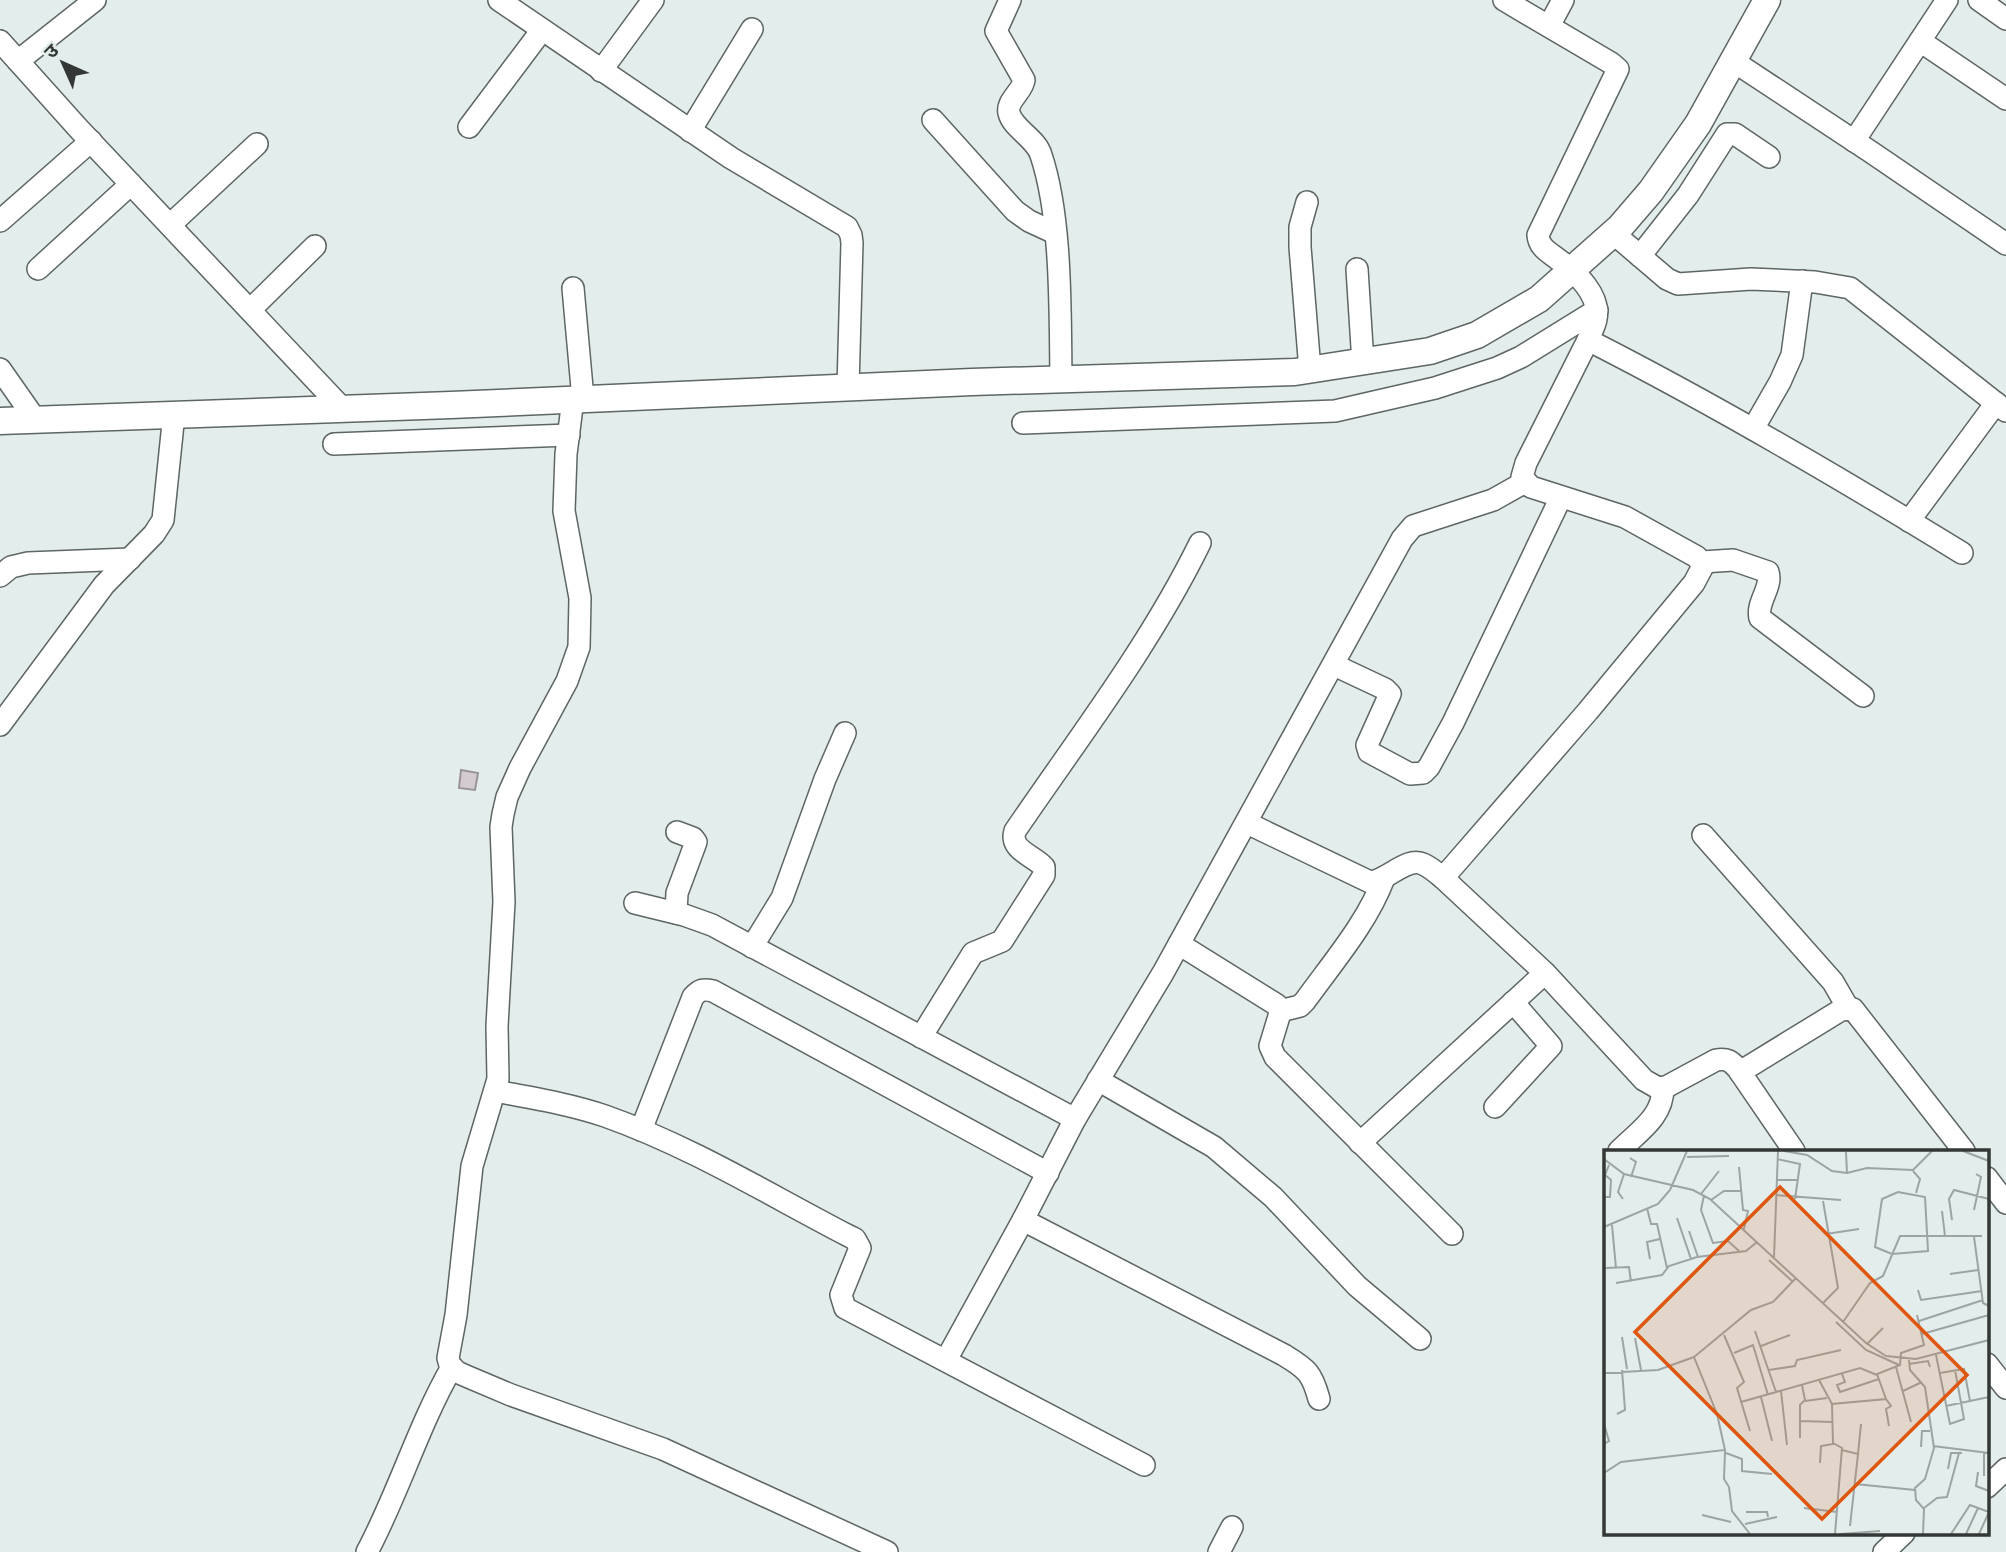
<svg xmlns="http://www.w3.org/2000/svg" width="2006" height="1552" font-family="Commissioner,'Noto Sans Devanagari',sans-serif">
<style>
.building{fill:#d3cbd0;stroke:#9b9398;stroke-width:2}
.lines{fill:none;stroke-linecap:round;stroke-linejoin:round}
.minor-casing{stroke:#5d6664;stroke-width:24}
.tertiary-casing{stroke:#5d6664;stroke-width:29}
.minor{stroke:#fff;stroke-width:21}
.tertiary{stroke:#fff;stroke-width:26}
.inset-road{fill:none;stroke:#9da4a3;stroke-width:2}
.view{fill:#df570e;fill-opacity:0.15;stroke:#df570e;stroke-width:3.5}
.inset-edge{fill:none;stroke:#333736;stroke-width:3.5}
</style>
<rect width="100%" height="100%" fill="#e3edeb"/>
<!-- building -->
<path class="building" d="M461 770 478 773 475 790 459 788Z"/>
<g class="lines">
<defs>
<g id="minor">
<path d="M499 0 731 158 847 227 851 235 852 243 848 387"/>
<path d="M1010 0 996 31 1024 80C1023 91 1006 101 1009 113 1013 129 1036 138 1041 155 1062 218 1060 312 1061 379"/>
<path d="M1504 0 1611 63 1618 69 1538 235C1539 248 1549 252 1559 260 1576 272 1601 296 1596 319 1595 326 1590 334 1588 340L1526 463 1522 477 1531 487 1625 517 1697 557 1703 566 1694 583 1588 711 1443 878 1545 973 1644 1080 1658 1088 1666 1087 1716 1060C1727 1058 1731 1061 1738 1069L1794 1151"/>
<path d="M1979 0 2006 19"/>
<path d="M1549 26 1563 0"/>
<path d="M0 41 78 128 342 408"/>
<path d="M1920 41 2006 99"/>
<path d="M18 61 95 0"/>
<path d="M1733 61 1871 152 2006 244"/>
<path d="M601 71 653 0"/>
<path d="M933 120 1015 211 1029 221 1055 233"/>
<path d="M469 127 542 30"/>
<path d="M690 131 752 29"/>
<path d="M1854 141 1947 0"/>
<path d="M1307 202 1300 227V247L1310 370"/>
<path d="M0 221 91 141"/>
<path d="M170 225 257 144"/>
<path d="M1613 233 1667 279 1678 284 1751 279 1815 282 1850 288 2006 411"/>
<path d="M1640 256 1688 195 1727 134H1735L1769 157"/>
<path d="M38 269 131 184"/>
<path d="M1357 269 1363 363"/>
<path d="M573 288 583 399"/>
<path d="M250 310 315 246"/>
<path d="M1588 340C1716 405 1840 478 1962 553"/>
<path d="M0 369 35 419"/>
<path d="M573 399 566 454 564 511 580 598 579 647 567 681 520 768 507 797 503 814 501 827 504 902 497 1026 498 1079 472 1166 456 1315 448 1358 450 1365 457 1372 466 1376 511 1395 663 1449 887 1552"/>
<path d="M1023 423 1335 411 1435 388 1497 368 1521 357 1597 310"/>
<path d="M1753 429 1780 382 1792 355 1802 281"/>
<path d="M334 444 569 435"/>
<path d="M1909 521 1996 403"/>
<path d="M1702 562 1733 560 1768 572C1773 587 1756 602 1760 618L1863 696"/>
<path d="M0 576 11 567 28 563 130 559"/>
<path d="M1334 665 1385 689 1390 694 1367 745 1369 752 1410 774 1423 773 1429 767 1453 723 1561 497"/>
<path d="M0 725 104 585 154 534 163 520 174 414"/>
<path d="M1247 823 1370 882C1387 881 1407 856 1423 864 1430 867 1437 873 1443 878"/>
<path d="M1703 835 1833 982 1848 1008"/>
<path d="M635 903 684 915 712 925 1075 1119"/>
<path d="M676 913 677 893 696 842 693 838 677 832"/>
<path d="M1179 944 1277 1005 1280 1013 1270 1046 1275 1057 1452 1234"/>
<path d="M752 947 782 898 825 779 845 733"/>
<path d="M1280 1011 1300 1006 1305 1001C1333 962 1367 923 1384 878"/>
<path d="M921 1037 973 953 1002 941 1044 875V867C1033 855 1009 850 1015 831 1079 737 1150 645 1200 543"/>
<path d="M1740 1072 1841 1010 1853 1009 1964 1151"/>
<path d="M1098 1080 1214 1147 1273 1197 1357 1286 1420 1339"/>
<path d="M495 1091C532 1098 570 1104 605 1116 690 1146 768 1194 847 1235L855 1239 860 1248 841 1295 845 1308 1144 1465"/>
<path d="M1495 1107 1551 1046 1513 1002"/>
<path d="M641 1130 693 997C700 989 704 989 713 991L1048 1173"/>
<path d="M1360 1143 1545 973"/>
<path d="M1619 1151C1639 1131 1663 1117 1663 1088"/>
<path d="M1987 1178 2006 1203"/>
<path d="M1023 1220 1284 1355C1307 1369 1312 1373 1319 1399"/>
<path d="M946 1360 1023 1220 1075 1119 1163 973 1402 539 1413 526 1493 500 1525 482"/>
<path d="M1987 1364 2006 1388"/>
<path d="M1987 1487 2006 1469"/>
<path d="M367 1552C399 1492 418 1426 452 1367"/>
<path d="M1219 1552 1232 1527"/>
<path d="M1884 1552 1904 1533"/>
</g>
<path id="tertiary" d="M0 421 451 405 972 382 1295 372 1430 351 1477 335 1539 299 1620 227 1651 191 1698 124 1767 0"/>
</defs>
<!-- minor casing -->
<use href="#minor" class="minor-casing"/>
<!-- tertiary casing -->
<use href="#tertiary" class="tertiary-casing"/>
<!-- minor -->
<use href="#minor" class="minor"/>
<!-- tertiary -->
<use href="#tertiary" class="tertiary"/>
</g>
<!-- overview -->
<g transform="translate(1604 1150)">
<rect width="385" height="385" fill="#e3edeb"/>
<path class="inset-road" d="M180 1 203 5 228 21 243 23 263 18 309 20 328 1M359 1 385 11M242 2 243 23M83 7 125 6M26 8 32 12 27 27M0 9 20 24 89 40 106 49 262 193 282 206 312 209 385 190M173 9 196 14 191 49M135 17 139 60 144 61 140 79M309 21 316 29 312 43M172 30H194M294 42 321 47 324 101 288 104 271 97 278 49ZM97 44 115 21M100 45 97 60 109 93 124 91 135 101M172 45 237 50M0 47H6L7 30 1 25 5 15M19 49 14 42 20 24M107 50 120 41H137M43 58 47 74H53L63 118M370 60 377 27 372 24M338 61 341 86M73 68 87 109M348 70 345 49 350 40 385 49M8 75 12 118M0 77 54 54 66 40 83 1M85 81 94 107M222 84 255 79M370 87 379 153 385 156M170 107 174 1M46 109 43 92 56 89M165 110 188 131M2 118 25 117 27 132M346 124 374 120M12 133 58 125 65 116 93 107 142 101 153 92M314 140 317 150 378 141M219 153 234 138 219 51M315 171 379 150M232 172 262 200 295 215M239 172 266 133 279 126 296 86H378M151 181 172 242M318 184 385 165M120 185 140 232 133 238 146 281M18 187 23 219M31 188 37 220M263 194 279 178M157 196 186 185M130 203 149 195 164 245M332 205 346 274 360 269 351 220M305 210 306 220 321 237 330 298 321 329 311 338 312 350 320 359 319 384M305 214 324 211 326 217M292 217 307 272M165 220 191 216 193 210 237 200M0 223 54 220 90 207M336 223 360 219 366 251M238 224 241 232 233 235 236 242 275 229M215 230 228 254M177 241 183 295M299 241 318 232M157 247 168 291M282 249 287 256 282 259 285 276M201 251 223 248M137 252 256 218 273 225M342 256 385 247M13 264 21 260 18 220M196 271 229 272M0 274 5 291 0 294M196 288V255L201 250 198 235M329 296 385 303M317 297 318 281H326M238 300 254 304 246 376M121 301 120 329 125 337 128 361 146 384M122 303 138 309V321L168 324M254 304 257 274M216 313 217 296 229 294M344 319 347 303H358M374 322 372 336 385 341M0 323 17 312 121 300 113 264 90 207 147 160 169 152 192 128M380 326V303M251 334 311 340M200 358 233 362M320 358 333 348 343 347 355 303M142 362H163L164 367M98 365 127 372M141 374 173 367M231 384 238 298 229 293 228 254 282 249 273 224 296 215 297 203 320 195 313 165M237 384 276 381M347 384 366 355 385 362M362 384 374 358M375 384 385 362"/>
<path class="view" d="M176 37 363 225 218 369 31 182Z"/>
<rect width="385" height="385" class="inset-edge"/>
</g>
<!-- north arrow -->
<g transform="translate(63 63) rotate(315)" stroke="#e3edeb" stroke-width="5" paint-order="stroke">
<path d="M0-5L12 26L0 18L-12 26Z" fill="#333736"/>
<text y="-10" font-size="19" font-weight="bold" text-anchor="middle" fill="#333736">उ</text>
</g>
</svg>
